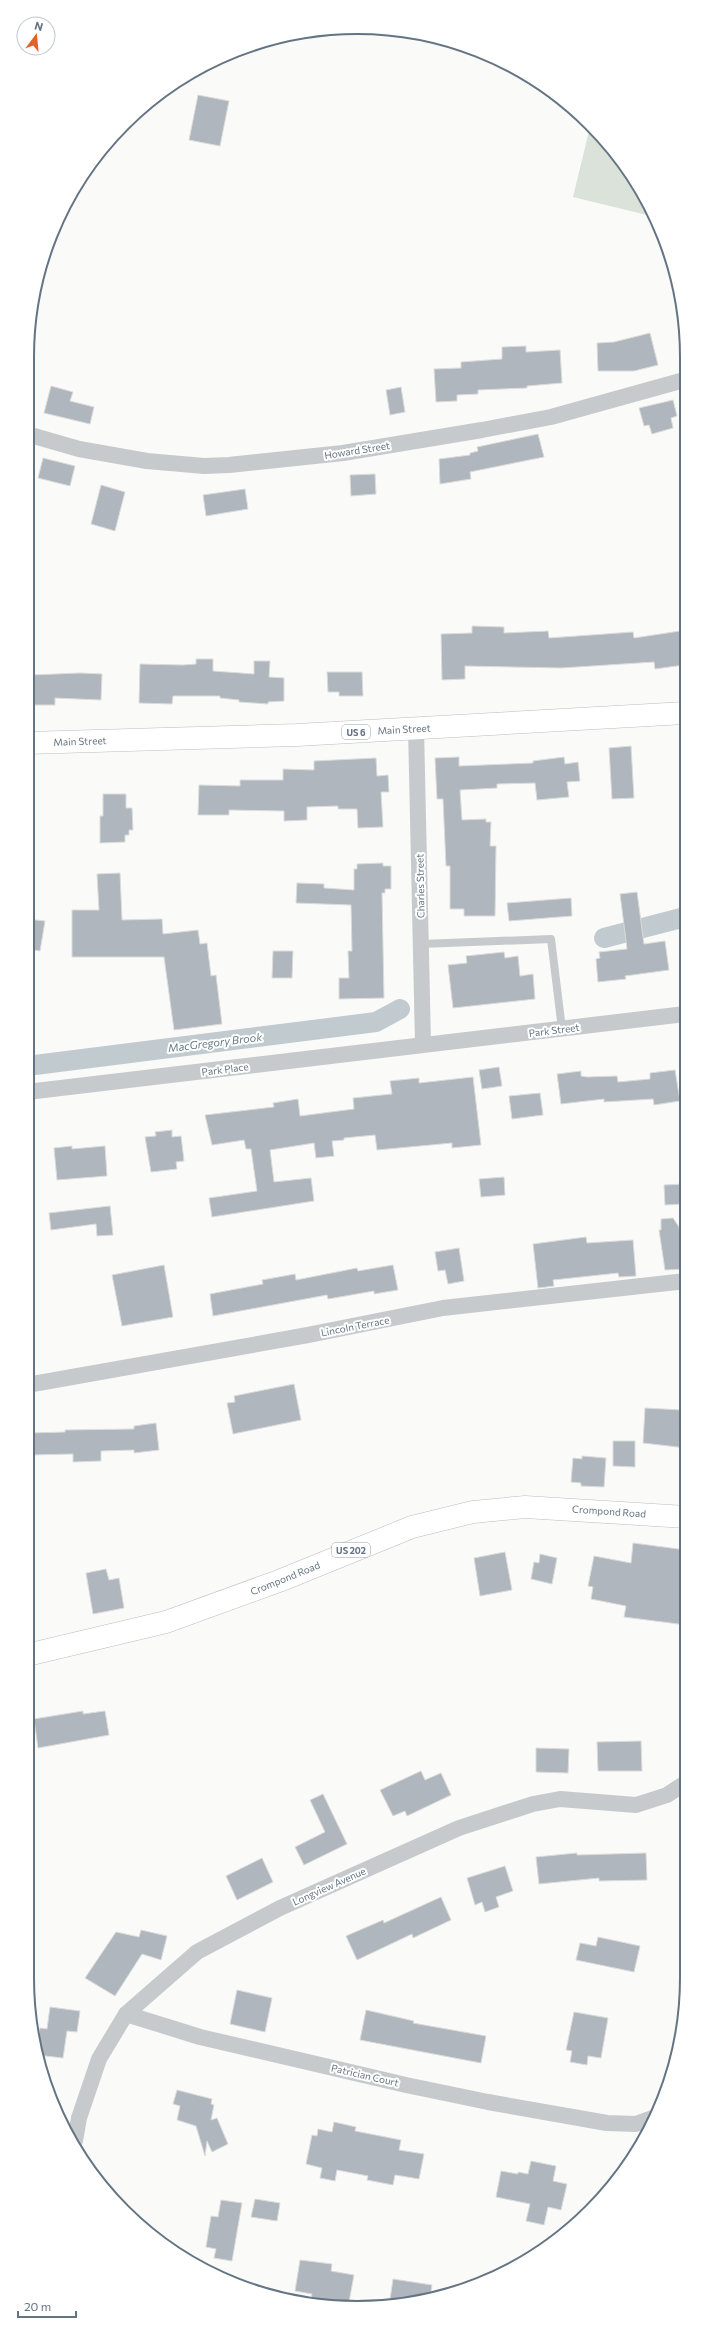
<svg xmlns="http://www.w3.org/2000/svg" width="714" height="2335" font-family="Commissioner,sans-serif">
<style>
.green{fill:#dbe2d9}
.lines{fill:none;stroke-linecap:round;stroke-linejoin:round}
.canal{stroke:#c1cacf;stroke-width:20}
.building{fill:#afb6bd;stroke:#dcdcda}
.primary-casing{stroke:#b9bdc1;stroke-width:23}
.service{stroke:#c6cacd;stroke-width:8}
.minor{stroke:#c6cacd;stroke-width:16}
.primary{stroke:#fff;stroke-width:22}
.labels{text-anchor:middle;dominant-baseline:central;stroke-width:4;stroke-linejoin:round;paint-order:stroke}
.shield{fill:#fff;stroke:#939ea8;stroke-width:1}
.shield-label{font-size:9px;font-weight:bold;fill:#657483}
.street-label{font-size:10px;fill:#657483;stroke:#fff}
.water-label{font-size:11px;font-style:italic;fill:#647a83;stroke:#fff}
.rim{fill:none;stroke:#657483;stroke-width:2}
</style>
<rect width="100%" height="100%" fill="#fafaf8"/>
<!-- green -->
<path class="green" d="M590 127 605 139 653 211 655 217 573 197Z"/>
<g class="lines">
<!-- canal -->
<g class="canal">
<path d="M604 938 685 917"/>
<path d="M27 1066 376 1022 400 1009"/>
</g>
</g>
<!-- building -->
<g class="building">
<path d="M198 95 229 101 220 146 189 140Z"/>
<path d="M650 333 658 365 634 371H598L597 343 614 342Z"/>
<path d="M526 346V352L560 350 562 383 527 386V388L478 390V394L457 395V401L436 402 434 369 461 368V362L502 359V347Z"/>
<path d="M51 386 73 392 70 401 94 407 90 424 44 413Z"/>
<path d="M401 387 405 412 390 415 386 390Z"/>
<path d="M673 400 677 416 671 418 673 428 652 434 649 425 644 426 639 408Z"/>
<path d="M538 434 544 457 470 472 471 479 440 484 439 459 470 455V453L478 451 477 447Z"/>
<path d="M43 458 75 466 70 486 38 478Z"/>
<path d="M375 474 376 494 351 496 350 475Z"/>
<path d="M101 485 125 492 115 531 91 524Z"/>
<path d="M245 489 248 509 206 516 203 495Z"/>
<path d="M472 626 504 627V633L548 631 549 638 633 632 634 638 680 631 684 665 655 669 654 662 561 668 465 666V679L442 680 441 634 472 633Z"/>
<path d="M196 659H213V671L254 674V661H270L269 677 284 678V701L268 702V704L239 702V700L220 698V696H173L172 704 139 703 140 664 183 665 196 664Z"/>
<path d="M327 672H362L363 696H339V692H328Z"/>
<path d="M80 673 102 674 101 700 55 698V705H32L31 675Z"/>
<path d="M631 746 634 798 612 799 609 748Z"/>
<path d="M459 757V766L533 763V761L564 757 565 764 578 762 580 781 567 782 569 797 537 800 535 783 497 784V788L460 790 462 820 486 819V822H491L490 846H496L495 916H464V909H450V866H446L443 799H437L435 758Z"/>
<path d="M376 758 377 776 388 775 389 792H381L383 827 358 828 357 809H338V806L307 807V820L284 821V811L229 810V815H198L199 785 240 786V780H283V769L314 770V761Z"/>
<path d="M103 794H126V808H132L133 830H129V835H125V842L100 843V816H103Z"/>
<path d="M383 863V866H391V889H385V893H382L384 998 339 999V978H349L348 951H352L351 905 296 903 297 883 324 884V888L354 890V869H357V864Z"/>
<path d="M120 873 122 920 162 919 163 934 198 930 200 944 207 943 211 976 216 975 222 1024 174 1030 164 957H72V910H99L97 874Z"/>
<path d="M637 892 644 944 665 941 669 970 625 976 626 979 598 982 596 959 600 958 599 952 627 949 620 894Z"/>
<path d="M571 898 572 916 509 921 507 903Z"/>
<path d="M27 919 45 921 40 951 27 949Z"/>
<path d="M273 951H293L292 978H272Z"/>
<path d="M504 952 505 958 518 956 520 976 533 974 535 999 453 1008 448 965 467 963 466 956Z"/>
<path d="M499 1067 502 1086 482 1089 479 1070Z"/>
<path d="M675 1070 680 1101 654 1105 653 1099 604 1102V1099L561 1104 557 1074 581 1071V1076L587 1077 617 1076 618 1082 650 1079V1073Z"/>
<path d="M473 1077 481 1145 452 1148V1143L377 1150 375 1135 344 1138V1140L332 1141 334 1156 316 1158 314 1143 270 1150 274 1182 311 1178 314 1201 212 1217 209 1198 257 1191 251 1149H246L244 1140 212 1145 205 1115 274 1107 273 1103 298 1099 300 1116 354 1109 353 1098 392 1094 390 1081 419 1078V1083Z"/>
<path d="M540 1093 543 1115 512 1119 509 1096Z"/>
<path d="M172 1130V1137L181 1136 184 1161 176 1162 177 1169 151 1172 145 1137 156 1136 155 1132Z"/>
<path d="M72 1146V1149L105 1146 107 1176 57 1180 54 1148Z"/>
<path d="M504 1177 505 1195 481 1197 479 1179Z"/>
<path d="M684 1184 685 1204 665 1205 664 1185Z"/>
<path d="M110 1206 113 1235 97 1236 96 1224 51 1230 49 1213Z"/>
<path d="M673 1218 679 1227 685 1269 665 1270 659 1230H661V1219Z"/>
<path d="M586 1237 587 1243 633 1240 636 1276 619 1277 618 1273 553 1280 554 1286 538 1288 533 1244Z"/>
<path d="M459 1248 464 1281 448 1284 445 1270 438 1271 435 1252Z"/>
<path d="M164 1265 173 1317 122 1326 112 1275Z"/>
<path d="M393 1265 398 1290 374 1294V1291L328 1299 327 1295 213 1316 210 1294 263 1284 262 1280 295 1274 296 1280 357 1268 358 1271Z"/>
<path d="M294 1384 301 1420 233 1434 227 1403 235 1402 234 1396Z"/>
<path d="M645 1408 682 1410 680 1426H686V1448L643 1443Z"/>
<path d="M156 1423 159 1450 134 1453V1450L101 1451V1461L73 1462V1454L30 1455V1433L65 1432V1430L134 1429V1426Z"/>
<path d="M613 1441H635V1467L613 1466Z"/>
<path d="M582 1456 606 1458 604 1487 581 1486V1483L571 1482 573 1458 582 1459Z"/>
<path d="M633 1543 686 1550V1625L624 1617 626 1606 591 1599 593 1587 588 1586 594 1556 631 1563Z"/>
<path d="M505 1552 512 1590 480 1596 474 1558Z"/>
<path d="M540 1554 557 1558 552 1584 531 1579 534 1562 539 1563Z"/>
<path d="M106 1569 109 1580 119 1578 124 1608 93 1614 86 1573Z"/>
<path d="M83 1711V1714L105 1711 109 1735 38 1748 34 1719Z"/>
<path d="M641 1741 642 1771H598L597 1742Z"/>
<path d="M536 1748 569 1749 568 1773 536 1772Z"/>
<path d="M421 1771 425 1780 441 1773 451 1795 407 1816 405 1811 393 1816 380 1790Z"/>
<path d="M323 1794 347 1844 304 1865 295 1847 325 1832 310 1800Z"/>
<path d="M577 1853V1855L646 1853 647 1880 599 1881V1878L539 1884 536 1857Z"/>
<path d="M262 1858 273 1882 237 1900 226 1876Z"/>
<path d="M505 1866 513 1891 496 1897 499 1907 485 1912 482 1902 475 1905 467 1878Z"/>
<path d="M441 1897 451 1920 413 1938 412 1934 357 1960 346 1936 383 1920 384 1923Z"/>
<path d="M141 1930 167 1936 161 1960 142 1954 115 1996 85 1978 116 1932 139 1937Z"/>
<path d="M598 1937 640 1946 634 1972 576 1960 580 1943 596 1946Z"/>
<path d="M237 1990 272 1998 265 2032 230 2024Z"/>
<path d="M50 2007 80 2011 77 2032 67 2031 63 2058 37 2055 36 2053 40 2028 47 2029Z"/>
<path d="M366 2010 414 2021 413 2023 486 2036 481 2063 360 2040Z"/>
<path d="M574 2012 608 2018 601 2058 588 2056 587 2065 570 2062 572 2051 566 2050Z"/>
<path d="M177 2090 212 2099 211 2104 214 2105 211 2120 217 2118 228 2144 212 2152 207 2141 205 2156 196 2126 177 2120 180 2106 173 2104Z"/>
<path d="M334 2122 356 2127 355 2131 401 2140 399 2150 424 2154 419 2179 395 2175 393 2185 367 2180 368 2176 337 2170 335 2181 320 2178 322 2168 306 2164 312 2135 317 2136 318 2129 332 2132Z"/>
<path d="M531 2161 556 2166 553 2181 567 2184 561 2210 548 2207 544 2225 526 2221 530 2204 496 2197 501 2171 518 2174V2172L528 2174Z"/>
<path d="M255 2199 280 2203 277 2221 251 2217Z"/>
<path d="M221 2200 242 2203 232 2261 214 2258 216 2249 206 2247 211 2216 218 2217Z"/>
<path d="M300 2260 332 2264 331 2271 354 2275 349 2302 311 2298 312 2294 295 2291Z"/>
<path d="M393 2279 432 2285 430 2299 389 2306Z"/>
</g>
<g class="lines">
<defs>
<g id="primary">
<path d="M27 743 297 735 685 713"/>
<path d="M27 1655 166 1622 279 1581 412 1527 473 1512 525 1507 686 1517"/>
</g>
</defs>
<!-- primary casing -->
<use href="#primary" class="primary-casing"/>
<!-- service -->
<path class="service" d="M421 944 551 939 562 1029"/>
<!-- minor -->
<g class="minor">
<path d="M27 434 79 449 147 461 204 466 229 465 343 453 482 430 551 417 684 380"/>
<path d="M416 728 423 1044"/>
<path d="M27 1092 685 1014"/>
<path d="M27 1385 308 1335 443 1308 686 1281"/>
<path d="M126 2014 200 2037 406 2085 488 2102 607 2123 636 2124 655 2117"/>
<path d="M75 2141 79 2118 99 2059 126 2014 197 1952 280 1908 459 1828 533 1804 560 1799 636 1805 667 1795 687 1782"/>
</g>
<!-- primary -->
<use href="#primary" class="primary"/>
</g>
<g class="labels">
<!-- shield labels -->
<g class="shield">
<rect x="342" y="725" width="28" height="14" rx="3"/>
<rect x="332" y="1543" width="38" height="14" rx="3"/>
</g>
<g class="shield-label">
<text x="356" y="732">US 6</text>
<text x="351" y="1550">US 202</text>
</g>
<!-- street labels -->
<g class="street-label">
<text transform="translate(357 450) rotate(-9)">Howard Street</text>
<text transform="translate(404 729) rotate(-3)">Main Street</text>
<text transform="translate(80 741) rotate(-2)">Main Street</text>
<text transform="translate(420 886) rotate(-91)">Charles Street</text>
<text transform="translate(554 1030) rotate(-7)">Park Street</text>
<text transform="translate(225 1069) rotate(-7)">Park Place</text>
<text transform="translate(355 1326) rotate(-11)">Lincoln Terrace</text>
<text transform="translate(609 1511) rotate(4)">Crompond Road</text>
<text transform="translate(285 1578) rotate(-22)">Crompond Road</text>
<text transform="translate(329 1886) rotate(-24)">Longview Avenue</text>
<text transform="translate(365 2075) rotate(13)">Patrician Court</text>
</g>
<!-- water labels -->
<g class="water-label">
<text transform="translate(215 1042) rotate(-7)">MacGregory Brook</text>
</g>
</g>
<!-- crop -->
<path d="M0 0H714V2335H0ZM357 34H357A323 323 0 0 1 680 357V1978A323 323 0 0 1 357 2301H357A323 323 0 0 1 34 1978V357A323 323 0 0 1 357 34Z" fill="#fff" fill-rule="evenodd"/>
<path class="rim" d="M357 34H357A323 323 0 0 1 680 357V1978A323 323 0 0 1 357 2301H357A323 323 0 0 1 34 1978V357A323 323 0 0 1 357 34Z"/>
<!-- north arrow -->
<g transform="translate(36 36) rotate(16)"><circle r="19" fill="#ffffff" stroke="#c1c7cd"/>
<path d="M0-3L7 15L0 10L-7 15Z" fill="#e5602d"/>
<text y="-6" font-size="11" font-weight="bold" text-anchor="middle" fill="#657483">N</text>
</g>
<!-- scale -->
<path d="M18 2311v6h58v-6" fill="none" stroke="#657483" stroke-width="2"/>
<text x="24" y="2311" font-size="12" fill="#657483" stroke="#ffffff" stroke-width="3" paint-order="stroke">20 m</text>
</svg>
